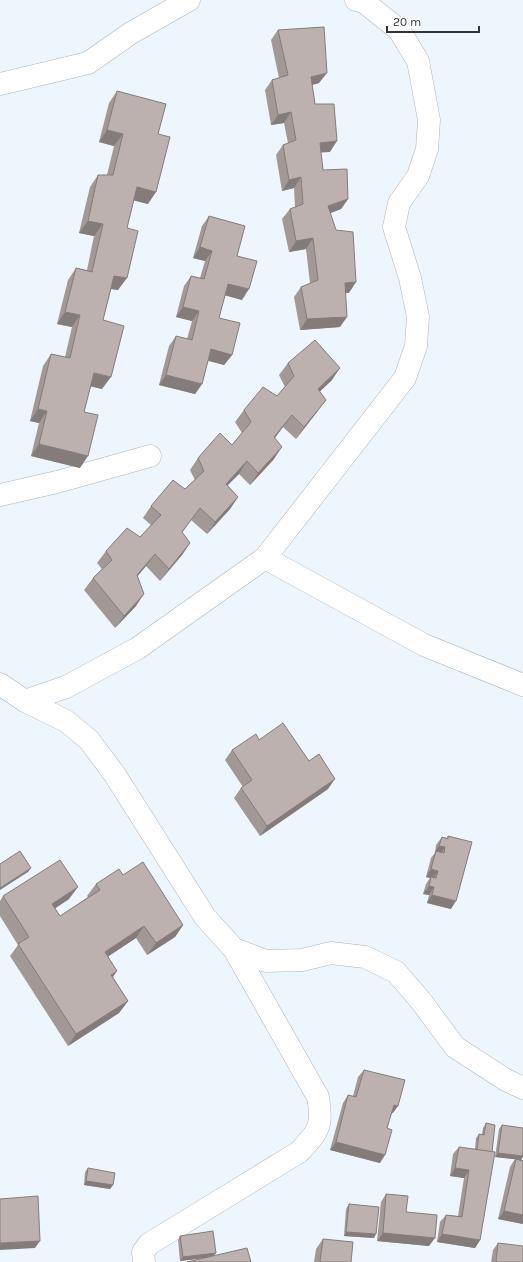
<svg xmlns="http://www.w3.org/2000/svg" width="523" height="1262" font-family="Karla,sans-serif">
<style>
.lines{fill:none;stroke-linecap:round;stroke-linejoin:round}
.minor-casing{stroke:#adb5bc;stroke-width:23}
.minor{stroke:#fff;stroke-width:22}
.wall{fill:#a29896}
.shaded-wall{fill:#847c7a}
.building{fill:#bcb1af;stroke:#847c7a}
</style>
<rect width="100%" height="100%" fill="#edf5fd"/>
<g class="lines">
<defs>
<g id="minor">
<path d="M0 84 88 63 131 33 189 0"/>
<path d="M0 495 57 482 150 456"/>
<path d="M265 558 424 645 523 685"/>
<path d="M0 684 25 701 66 721 89 740 115 775 205 917 234 949 266 961 302 960 331 953 365 957 396 972 421 1001 455 1047 506 1080 523 1088"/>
<path d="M25 701 66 687 138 648 265 558 405 378 416 346 418 317 410 278 394 227 399 203 418 176 427 149 429 120 418 61 399 30 364 2 356 0"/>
<path d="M144 1262 143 1252 149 1244 299 1152C319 1131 323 1126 318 1097L234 949"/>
</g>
</defs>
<!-- minor casing -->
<use href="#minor" class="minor-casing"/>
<!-- minor -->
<use href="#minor" class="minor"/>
</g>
<!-- wall -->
<g class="wall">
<path d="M278 30 319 83 312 85 315 104 330 152H321L323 170 348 199 341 209 330 213 349 293H345L340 327 300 330 294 297 301 287 310 283 306 249 289 252 282 219 290 209 295 207 294 188 282 191 276 155 283 145 288 143 284 123 271 125 265 90 272 80 279 78 271 40Z"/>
<path d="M117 91 158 134 148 204 133 200 127 228 118 290 111 289 103 320 102 389 90 386 84 412 80 468 31 456 39 423 30 421 43 366 51 354 65 357 72 327 57 324 68 280 76 268 87 270 94 236 79 233 90 187 98 175H107L114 146 99 142 109 103Z"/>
<path d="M209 216 237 256 242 300 225 295 219 318 232 355 224 365 208 361 202 384 195 394 159 385 169 346 176 336 187 339 192 321 176 317 184 286 191 276 200 278 205 261 193 258 202 226Z"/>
<path d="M288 363 332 380 320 391 317 412 296 439 283 427 275 438 274 459 250 485 239 474 227 485 238 497 230 509 207 534 191 520 182 533 190 543 182 555 160 581 146 566 137 577 136 606 115 628 84 590 93 578 102 569 97 563 106 551 140 537 151 525 143 518 151 506 185 489 195 480 190 470 198 458 232 445 242 433 235 422 244 410 277 396 285 387 279 375Z"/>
<path d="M259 740 309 761 328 789 260 836 234 798 241 788 243 787 225 760 232 750Z"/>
<path d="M448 836 451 909 427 903 429 895 423 894 426 884 430 878 426 877 431 858 435 853 436 845 442 837 447 838Z"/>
<path d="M123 875 183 925 175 937 147 955 136 938 108 956 113 977 128 1001 119 1013 68 1046 10 956 18 945 0 916V901L3 896 69 899 55 908 60 916 88 897 87 896 96 884Z"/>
<path d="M364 1070 393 1113H391L387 1128 380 1163 330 1150 343 1103 348 1095 353 1096 358 1077Z"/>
<path d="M486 1123 480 1240 475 1248 437 1242 440 1222 446 1215 458 1216 464 1178 450 1176 453 1154 459 1147 475 1149 476 1138 479 1134H482L483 1128Z"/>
<path d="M502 1125 521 1160 523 1161V1224L498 1219 510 1167 515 1159 495 1157 499 1129Z"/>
<path d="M88 1168 113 1185 110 1189 84 1185 85 1172Z"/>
<path d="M386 1194 406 1212 429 1246 377 1241 381 1202Z"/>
<path d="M349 1204 374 1238 344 1236 346 1209Z"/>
<path d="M180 1236 214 1256 204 1258 180 1261 178 1240Z"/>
<path d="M323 1239 351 1262H314L316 1249Z"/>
<path d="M498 1243 523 1262H491L493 1250Z"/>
</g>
<!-- shaded-wall -->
<g class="shaded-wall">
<path d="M327 73 319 83 304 87 311 77Z"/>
<path d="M291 112 284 123 271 125 278 115Z"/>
<path d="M107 130 123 134 114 146 99 142Z"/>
<path d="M337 141 330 152 313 153 320 143Z"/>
<path d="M301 177 294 188 282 191 289 180Z"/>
<path d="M137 187 156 192 148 204 128 199Z"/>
<path d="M348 199 341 209 321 217 328 206Z"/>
<path d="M88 221 103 224 94 236 79 233Z"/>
<path d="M313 238 306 249 289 252 296 241Z"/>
<path d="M200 247 212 251 205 261 193 258Z"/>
<path d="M114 276 127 278 118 290 106 288Z"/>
<path d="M356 282 349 293H338L345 283Z"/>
<path d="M228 284 249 289 242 300 220 294Z"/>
<path d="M183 307 199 311 192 321 176 317Z"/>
<path d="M65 312 80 315 72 327 57 324Z"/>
<path d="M347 317 340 327 300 330 307 319Z"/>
<path d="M211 349 232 355 224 365 204 359Z"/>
<path d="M340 368 332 380 310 401 318 389Z"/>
<path d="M94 373 111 377 102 389 85 385Z"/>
<path d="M166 375 202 384 195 394 159 385Z"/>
<path d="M326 400 317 412 296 439 304 427Z"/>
<path d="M38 409 47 411 39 423 30 421Z"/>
<path d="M292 415 283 427 266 449 274 437Z"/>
<path d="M39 444 88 456 80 468 31 456Z"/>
<path d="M282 447 274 459 250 485 258 473Z"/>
<path d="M247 461 239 474 217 496 226 484Z"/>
<path d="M238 497 230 509 207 534 215 522Z"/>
<path d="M190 543 182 555 160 581 169 569Z"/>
<path d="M155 554 146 566 128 587 137 575Z"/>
<path d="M144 594 136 606 115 628 124 616Z"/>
<path d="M335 779 328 789 260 836 267 826Z"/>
<path d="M439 846 445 847 440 855 436 851 434 853Z"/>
<path d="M31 868 28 872 0 890V888Z"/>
<path d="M431 869 438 871 433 879 431 877 430 878 426 877Z"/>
<path d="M429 886 434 887 429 895 423 894Z"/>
<path d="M78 887 69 899 44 916 52 904Z"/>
<path d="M432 895 456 901 451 909 427 903Z"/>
<path d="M183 925 175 937 147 955 156 943Z"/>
<path d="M144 926 136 938 97 964 105 952Z"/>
<path d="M117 971 109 983 111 975Z"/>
<path d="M128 1001 119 1013 68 1046 76 1034Z"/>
<path d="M394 1105 398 1106 393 1113 388 1112Z"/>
<path d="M336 1142 385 1155 380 1163 330 1150Z"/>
<path d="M498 1153 523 1156V1157L521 1160 495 1157Z"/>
<path d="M455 1168 469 1170 464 1178 450 1176Z"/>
<path d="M86 1181 113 1185 110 1189 84 1185Z"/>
<path d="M504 1211 523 1215V1224L498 1219Z"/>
<path d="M346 1232 376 1234 374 1238 344 1236Z"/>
<path d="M383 1233 435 1238 429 1246 377 1241Z"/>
<path d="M442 1234 480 1240 475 1248 437 1242Z"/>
<path d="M40 1241 35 1248 0 1250V1243Z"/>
<path d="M216 1253 213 1257 180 1261 183 1257Z"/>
</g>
<!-- building -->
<g class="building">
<path d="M324 27 327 73 311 77 315 104H334L337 141 320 143 323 170 347 169 348 199 328 206 336 230 353 232 356 282 345 283 347 317 307 319 301 287 318 280 313 238 296 241 290 209 303 204 301 177 289 180 283 145 296 140 291 112 278 115 272 80 288 75 278 30Z"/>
<path d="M117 91 166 104 158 134 170 137 156 192 137 187 127 228 138 231 127 278 114 276 103 320 124 326 111 377 94 373 84 412 98 415 88 456 39 444 47 411 38 409 51 354 70 358 80 315 65 312 76 268 92 272 103 224 88 221 98 175H113L123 134 107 130Z"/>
<path d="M209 216 245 226 237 256 257 261 249 289 228 284 219 318 240 323 232 355 211 349 202 384 166 375 176 336 192 340 199 311 183 307 191 276 204 279 212 251 200 247Z"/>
<path d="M315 340 340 368 318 389 326 400 304 427 292 415 274 437 282 447 258 473 247 461 226 484 238 497 215 522 200 508 182 532 190 543 169 569 155 554 137 575 144 594 124 616 93 578 112 560 106 551 127 528 140 537 161 515 151 506 173 480 185 489 204 471 198 458 220 433 232 445 251 422 244 410 263 387 277 396 294 376 288 363Z"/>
<path d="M283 723 309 761 319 754 335 779 267 826 241 788 252 780 232 750 256 734 259 740Z"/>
<path d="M448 836 472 842 456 901 432 895 434 887 429 886 431 877 436 878 438 871 431 869 436 851 444 853 445 847 439 846 442 837 448 839Z"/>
<path d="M20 851 31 868 0 888V864Z"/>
<path d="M60 860 78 887 52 904 60 916 100 890 96 884 119 869 123 875 143 862 183 925 156 943 144 926 105 952 117 971 111 975 128 1001 76 1034 18 944 29 937 3 896Z"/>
<path d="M364 1070 405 1080 398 1106 394 1105 387 1128 392 1130 385 1155 336 1142 348 1095 356 1097Z"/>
<path d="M486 1123 495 1125 492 1152 477 1150 479 1134 484 1135Z"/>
<path d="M502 1125 523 1128V1156L498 1153Z"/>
<path d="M459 1147 495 1152 480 1240 442 1234 446 1215 462 1217 469 1170 455 1168Z"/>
<path d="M516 1159 523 1161V1215L504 1211Z"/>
<path d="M88 1168 115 1173 113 1185 86 1181Z"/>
<path d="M386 1194 408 1196 406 1212 437 1215 435 1238 383 1233Z"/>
<path d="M38 1196 40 1241 0 1243V1199Z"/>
<path d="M349 1204 379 1207 376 1234 346 1232Z"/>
<path d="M213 1231 216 1253 183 1257 180 1236Z"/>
<path d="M323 1239 353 1242 351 1262H320Z"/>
<path d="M498 1243 523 1246V1262H496Z"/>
<path d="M247 1248 251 1262H187Z"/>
</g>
<!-- scale -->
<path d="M387 26v6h92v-6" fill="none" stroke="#323538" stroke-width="2"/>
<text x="393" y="26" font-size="12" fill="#323538" stroke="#ffffff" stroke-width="3" paint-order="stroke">20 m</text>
</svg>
